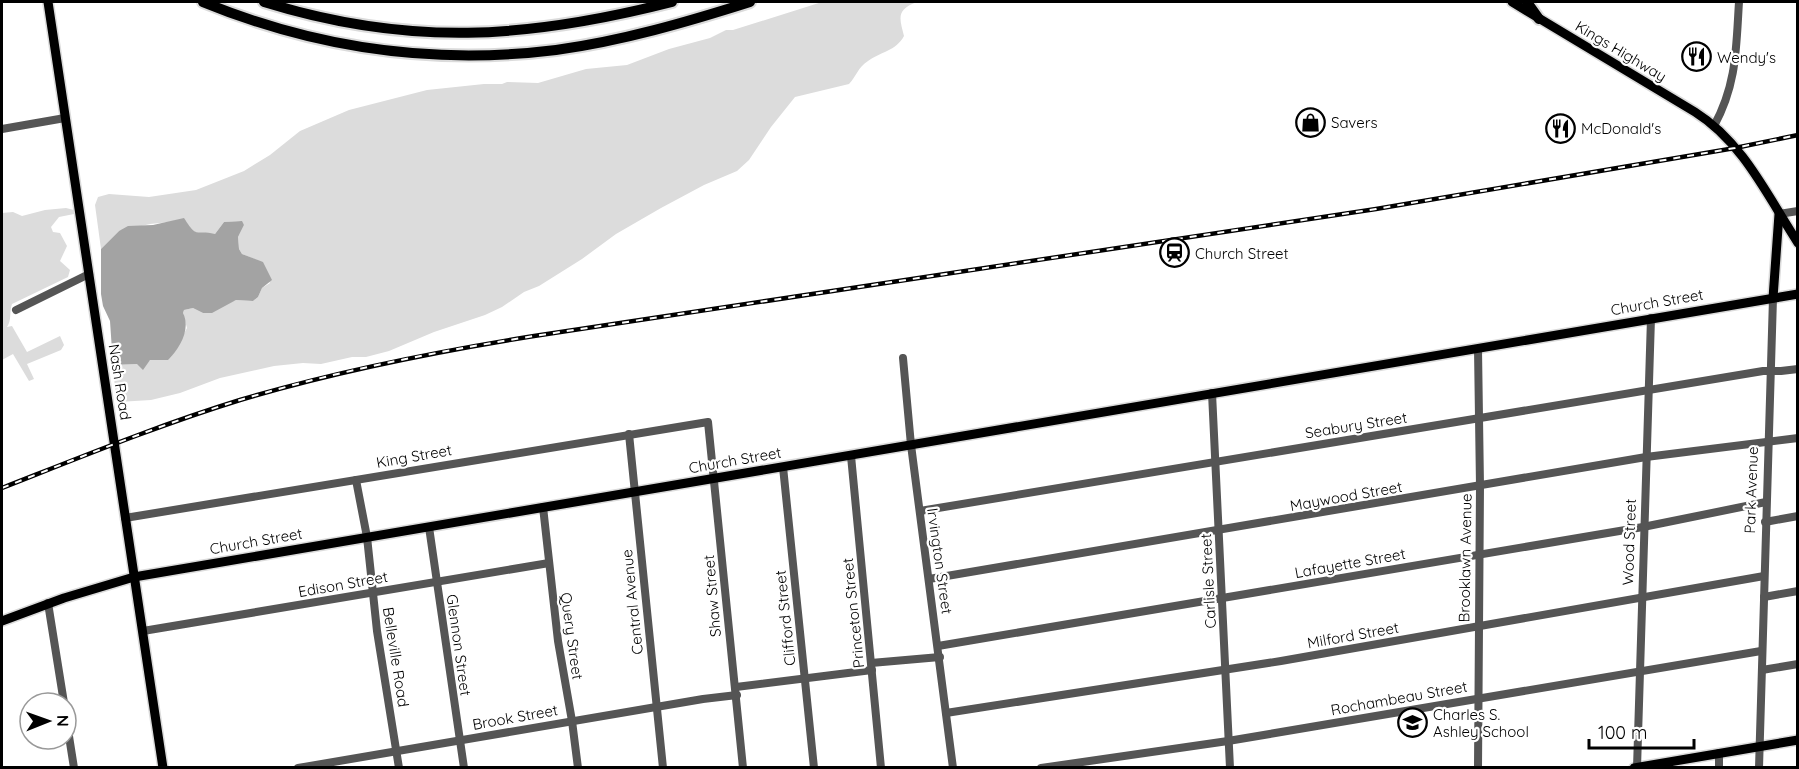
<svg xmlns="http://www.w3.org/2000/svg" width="1799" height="769" font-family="Quicksand,sans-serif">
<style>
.green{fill:#dcdcdc}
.water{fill:#a3a3a3}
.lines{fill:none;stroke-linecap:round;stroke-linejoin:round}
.major-casing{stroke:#dbdbdb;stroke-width:12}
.highway-casing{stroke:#dbdbdb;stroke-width:14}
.minor{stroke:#555;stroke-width:8}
.major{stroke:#000;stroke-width:9}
.highway{stroke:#000;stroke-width:10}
.rail-casing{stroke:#000;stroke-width:4.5}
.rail{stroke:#fff;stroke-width:2;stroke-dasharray:7;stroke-linecap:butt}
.labels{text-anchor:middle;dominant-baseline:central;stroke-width:4.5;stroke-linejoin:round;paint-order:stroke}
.street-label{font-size:15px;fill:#000;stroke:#fff}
.poi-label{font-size:15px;fill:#000;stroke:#fff;text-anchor:start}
</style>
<rect width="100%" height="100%" fill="#fff"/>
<!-- green -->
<g class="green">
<path d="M822 2H917C895 10 900 19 904 36 896 51 880 52 868 61 858 67 856 77 849 84L795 97 771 127 749 160 737 171 704 185 661 208 616 234 582 259 539 286 524 292 502 307 485 315 434 332 389 351 366 357H352L321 364 303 363 274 366 220 378 180 393 151 400 118 402 115 388 113 365 137 364 154 359 164 360 171 357 187 328 183 313 184 310 193 308 203 313 236 300 253 301 258 297 262 288 270 283 257 260 242 254 239 249 238 237 244 225 240 221 224 222 215 234 194 233 170 222 150 224 119 231 101 249 95 205 98 197 109 194 149 197 196 190 244 171 270 155 300 131 349 110 427 90 484 84H502L507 82 538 83 586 69 627 65 669 49 710 38 726 30H733Z"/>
<path d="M66 208 74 210V214L59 217 51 227 53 232 60 233 67 246 60 261 70 270 68 277 12 304C9 312 12 320 7 327L12 326 27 352 60 336 64 345 61 350 27 364 34 379 29 381 13 354 2 360V213L13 212 22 216 45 210Z"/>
</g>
<!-- water -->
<path class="water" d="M184 218C198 240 195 229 215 234L224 222 242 221 244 225 238 237 239 249 242 254 263 262 272 280 262 288 258 297 253 301 236 300 212 313H203L193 308 184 310 183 313C191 329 180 348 168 360H150L143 370 137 364 113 365 110 321 103 306 101 294V249L119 231 128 226 153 225Z"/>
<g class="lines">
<defs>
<g id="major">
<path d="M48 2 163 768"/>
<path d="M1512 2 1695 112C1743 142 1768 197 1798 243"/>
<path d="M1773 298 1779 214"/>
<path d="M2 621 64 598 134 577 1798 294"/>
<path d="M1634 768 1798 740"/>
</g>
<g id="highway">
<path d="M203 2C315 48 435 65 556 50 622 41 687 22 750 2"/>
<path d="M264 2C409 47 527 39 672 2"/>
<path d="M1527 2 1539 19"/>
</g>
</defs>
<!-- major casing -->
<use href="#major" class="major-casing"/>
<!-- highway casing -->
<use href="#highway" class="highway-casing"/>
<!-- minor -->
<g class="minor">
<path d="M1714 126C1737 84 1736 48 1739 2"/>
<path d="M2 129 65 118"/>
<path d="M1779 214 1798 211"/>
<path d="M16 310 89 274"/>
<path d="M1478 349 1480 486 1478 768"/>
<path d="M903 358 911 445 953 768"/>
<path d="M1212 393 1230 768"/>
<path d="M629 434 663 768"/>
<path d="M851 456 881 768"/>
<path d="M783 467 814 768"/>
<path d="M356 480 367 537 377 631 399 768"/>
<path d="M543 507 558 641 572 721 578 768"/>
<path d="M920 511 1763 371H1781L1798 369"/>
<path d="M125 518 708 422 743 768"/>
<path d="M1765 522 1798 516"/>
<path d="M429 527 464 768"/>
<path d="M929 579 1646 457 1798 438"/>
<path d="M1764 597 1798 591"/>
<path d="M48 603 64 703"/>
<path d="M143 631 549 563"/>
<path d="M938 646 1643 527 1766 502"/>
<path d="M871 663 940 657"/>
<path d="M1762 670 1798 664"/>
<path d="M736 687 872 670"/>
<path d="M946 713 1281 661 1764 576"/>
<path d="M66 717 74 768"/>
<path d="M298 768 703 699 737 695"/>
<path d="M1041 768 1228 741 1761 651"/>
<path d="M1637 768 1651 318"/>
<path d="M1719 768V753"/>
<path d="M1759 768 1773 298"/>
</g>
<!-- major -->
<use href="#major" class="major"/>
<!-- highway -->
<use href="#highway" class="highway"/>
<defs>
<path id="rail" d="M2 488C81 457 159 425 240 400 337 371 434 352 534 336L1376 209 1735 148 1798 135"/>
</defs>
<!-- rail casing -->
<use href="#rail" class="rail-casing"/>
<!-- rail -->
<use href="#rail" class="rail"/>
</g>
<!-- icons -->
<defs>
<symbol id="restaurant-ring" viewBox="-11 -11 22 22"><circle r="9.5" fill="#fff" stroke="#000" stroke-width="1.5"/><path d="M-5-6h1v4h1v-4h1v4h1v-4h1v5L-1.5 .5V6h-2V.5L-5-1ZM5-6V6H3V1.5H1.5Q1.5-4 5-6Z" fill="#000"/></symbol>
<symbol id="shop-ring" viewBox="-11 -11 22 22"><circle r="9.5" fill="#fff" stroke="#000" stroke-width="1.5"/><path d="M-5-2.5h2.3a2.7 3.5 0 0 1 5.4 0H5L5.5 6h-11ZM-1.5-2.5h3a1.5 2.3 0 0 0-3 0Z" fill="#000"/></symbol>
<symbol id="station-ring" viewBox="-11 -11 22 22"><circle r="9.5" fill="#fff" stroke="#000" stroke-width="1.5"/><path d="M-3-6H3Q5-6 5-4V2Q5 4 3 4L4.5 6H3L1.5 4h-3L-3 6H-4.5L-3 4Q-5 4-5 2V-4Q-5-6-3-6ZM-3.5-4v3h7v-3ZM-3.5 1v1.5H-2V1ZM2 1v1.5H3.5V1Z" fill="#000"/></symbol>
<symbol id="school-ring" viewBox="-11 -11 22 22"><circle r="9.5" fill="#fff" stroke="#000" stroke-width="1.5"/><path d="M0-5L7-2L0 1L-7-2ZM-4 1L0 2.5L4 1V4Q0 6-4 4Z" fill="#000"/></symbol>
</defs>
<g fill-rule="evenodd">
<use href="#restaurant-ring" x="1680" y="40" width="33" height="33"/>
<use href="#shop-ring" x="1294" y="106" width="33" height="33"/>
<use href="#restaurant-ring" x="1544" y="112" width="33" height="33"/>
<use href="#station-ring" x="1158" y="236" width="33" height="33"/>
<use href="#school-ring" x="1396" y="706" width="33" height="33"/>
</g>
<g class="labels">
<!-- street labels -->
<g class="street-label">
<text transform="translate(1621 51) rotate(31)">Kings Highway</text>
<text transform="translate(1657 302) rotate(-10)">Church Street</text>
<text transform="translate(120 382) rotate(81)">Nash Road</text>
<text transform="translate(1356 425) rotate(-9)">Seabury Street</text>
<text transform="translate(414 456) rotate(-10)">King Street</text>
<text transform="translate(735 460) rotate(-10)">Church Street</text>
<text transform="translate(1751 490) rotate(-88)">Park Avenue</text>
<text transform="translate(1346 496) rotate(-10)">Maywood Street</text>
<text transform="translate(256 541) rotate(-10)">Church Street</text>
<text transform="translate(1629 542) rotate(-88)">Wood Street</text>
<text transform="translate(1465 558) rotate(-89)">Brooklawn Avenue</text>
<text transform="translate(940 561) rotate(82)">Irvington Street</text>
<text transform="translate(1350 563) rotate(-10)">Lafayette Street</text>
<text transform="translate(1208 581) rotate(-93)">Carlisle Street</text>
<text transform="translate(343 584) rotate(-10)">Edison Street</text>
<text transform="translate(712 596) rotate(-95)">Shaw Street</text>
<text transform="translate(632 602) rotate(-96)">Central Avenue</text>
<text transform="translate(853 613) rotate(-96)">Princeton Street</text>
<text transform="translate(785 618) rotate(-96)">Clifford Street</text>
<text transform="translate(1353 635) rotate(-10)">Milford Street</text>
<text transform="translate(572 636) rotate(82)">Query Street</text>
<text transform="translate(459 645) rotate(82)">Glennon Street</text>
<text transform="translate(396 657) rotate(81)">Belleville Road</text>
<text transform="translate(1399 698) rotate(-10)">Rochambeau Street</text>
<text transform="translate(515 717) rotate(-10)">Brook Street</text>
</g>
<!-- poi labels -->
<g class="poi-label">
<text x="1717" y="57">Wendy's</text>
<text x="1331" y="122">Savers</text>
<text x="1581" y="128">McDonald's</text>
<text x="1195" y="253">Church Street</text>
<text x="1433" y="714">Charles S.<tspan x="1433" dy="17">Ashley School</tspan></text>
</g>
</g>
<!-- border -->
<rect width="1799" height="769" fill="none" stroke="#000000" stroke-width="6"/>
<!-- north arrow -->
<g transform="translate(48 721) rotate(89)"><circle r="28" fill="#ffffff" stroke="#999999" stroke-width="1.5"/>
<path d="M0-4.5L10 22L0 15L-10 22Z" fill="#000000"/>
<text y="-9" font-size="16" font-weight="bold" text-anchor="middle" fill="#000000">N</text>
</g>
<!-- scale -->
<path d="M1589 739v9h105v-9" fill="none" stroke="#000000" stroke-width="3"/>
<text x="1598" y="739" font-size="18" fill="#000000" stroke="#ffffff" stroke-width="4.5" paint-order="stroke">100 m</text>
</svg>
